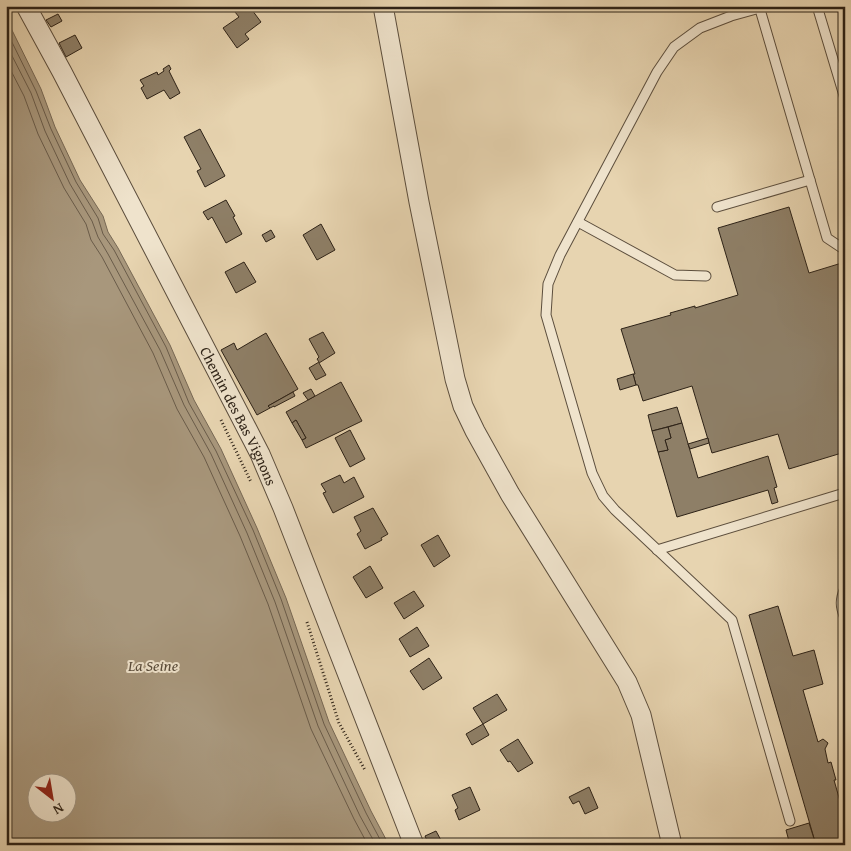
<svg xmlns="http://www.w3.org/2000/svg" width="851" height="851" font-family="'Gentium Book Plus',serif">
<style>
.water{fill:#a8977c;stroke:#776854;fill-rule:evenodd}
.lines{fill:none;stroke-linecap:round;stroke-linejoin:round}
.shore{stroke:#6a5c4a;stroke-width:1}
.building{fill:#8e7f67;stroke:#2d2217}
.lane-casing{stroke:#5c4e3d;stroke-width:11}
.street-casing{stroke:#5c4e3d;stroke-width:21}
.path{stroke:#2d2217;stroke-width:3;stroke-dasharray:1 2.5;stroke-linecap:butt}
.lane{stroke:#efe3cc;stroke-width:9}
.street{stroke:#efe3cc;stroke-width:19}
.labels{text-anchor:middle;dominant-baseline:central;stroke-width:4;stroke-linejoin:round;paint-order:stroke}
.street-label{font-size:15px;fill:#2d2217;stroke:#efe3cc}
.water-label{font-size:16px;font-style:italic;fill:#584b3a;stroke:#efe3cc}
</style>
<rect width="100%" height="100%" fill="#e7d4b0"/>
<filter id="stains"><feTurbulence type="fractalNoise" baseFrequency=".004" numOctaves="4"/><feColorMatrix values="0 0 0 0 .2 0 0 0 0 .09 0 0 0 0 .02 0 0 0 .5 -.17"/></filter>
<radialGradient id="worn" r=".72"><stop offset=".6" stop-color="#630" stop-opacity="0"/><stop offset="1" stop-color="#630" stop-opacity=".3"/></radialGradient>
<!-- water -->
<path class="water" d="M6 18 41 89 55 127 80 180 103 216 108 232 118 248 170 345 194 400 221 449 257 528 286 598 329 722 371 811 389 845H6ZM38 784H68V814H38Z"/>
<g class="lines">
<!-- shore -->
<g class="shore">
<path d="M6 30 36 91 51 129 76 182 98 218 103 234 114 250 166 347 189 403 216 451 253 530 281 599 324 724 366 813 383 845"/>
<path d="M6 44 31 93 45 131 70 184 92 221 98 237 108 254 160 350 184 405 211 454 247 533 275 602 318 726 360 816 376 845"/>
<path d="M6 61 24 96 38 134 64 188 86 224 91 240 102 257 153 353 177 409 204 457 240 536 268 604 311 729 354 819 368 845"/>
</g>
</g>
<!-- building -->
<g class="building">
<path d="M243 6H249L261 22 245 34 249 39 237 48 223 28 239 17 235 12Z"/>
<path d="M58 14 62 21 51 27 46 20Z"/>
<path d="M75 35 82 48 66 57 59 43Z"/>
<path d="M169 65 171 69 169 71 180 93 170 99 164 90 147 99 141 88 144 86 140 80 157 72 158 75 164 71 163 69Z"/>
<path d="M200 129 225 176 205 187 197 171 201 169 184 137Z"/>
<path d="M226 200 235 216 233 217 242 234 226 243 212 217 208 220 203 212Z"/>
<path d="M789 207 809 273 845 262V452L789 469 778 434 712 453 692 386 643 401 638 385H636L633 374H635L621 329 671 315 670 313 695 306V308L738 295 718 228Z"/>
<path d="M321 224 335 250 317 260 303 235Z"/>
<path d="M271 230 275 237 266 242 262 235Z"/>
<path d="M244 262 256 282 236 293 225 272Z"/>
<path d="M323 332 335 353 319 363 326 375 316 380 309 368 319 362 317 359 319 357 309 339Z"/>
<path d="M266 333 298 389 268 406 270 408 257 415 221 350 234 343 237 350Z"/>
<path d="M633 374 636 385 620 390 617 379Z"/>
<path d="M341 382 362 421 306 448 302 440 306 438 296 420 292 423 286 412Z"/>
<path d="M311 389 315 396 308 400 303 393Z"/>
<path d="M293 392 295 396 274 407V406L270 408 268 406Z"/>
<path d="M677 407 682 423 652 431 648 415Z"/>
<path d="M296 420 306 438 302 440 292 423Z"/>
<path d="M682 423 698 478 768 456 777 487 774 488 778 502 772 504 768 490 677 517 658 452 668 450 665 440 671 438 668 427Z"/>
<path d="M668 427 671 438 665 440 668 450 658 452 652 431Z"/>
<path d="M350 430 365 459 350 467 335 438Z"/>
<path d="M708 438 709 443 690 449 688 444Z"/>
<path d="M340 475 344 483 354 477 364 497 333 513 323 493 326 492 321 484Z"/>
<path d="M373 508 388 534 381 538 382 540 365 549 357 534 361 531 354 517Z"/>
<path d="M438 535 450 556 434 567 421 545Z"/>
<path d="M370 566 383 588 366 598 353 577Z"/>
<path d="M414 591 424 606 404 619 394 603Z"/>
<path d="M778 606 793 656 814 650 823 684 803 690 818 742 823 739 828 743 825 749 828 763 831 762 836 780H834L845 819V840L831 845H816L749 615Z"/>
<path d="M417 627 429 646 410 657 399 639Z"/>
<path d="M429 658 442 678 423 690 410 671Z"/>
<path d="M497 694 507 710 483 724 473 708Z"/>
<path d="M483 724 489 735 472 745 466 734Z"/>
<path d="M518 739 533 763 518 772 510 761 508 762 500 750Z"/>
<path d="M470 787 480 810 459 820 455 810 458 808 452 795Z"/>
<path d="M589 787 598 808 585 814 579 801 573 804 569 797Z"/>
<path d="M809 823 816 845H790L786 830Z"/>
<path d="M436 831 442 842 437 845H429L425 836Z"/>
</g>
<g class="lines">
<defs>
<g id="lane">
<path d="M759 6 827 238 842 248 845 247"/>
<path d="M767 6 731 16 700 28 674 47 657 72 560 255 548 284 546 315 592 473 603 496 615 510 732 620 790 821"/>
<path d="M817 6 845 99"/>
<path d="M717 207 810 180"/>
<path d="M578 222 675 275 706 276"/>
<path d="M657 550 841 494 845 492"/>
<path d="M845 588C840 599 840 607 845 618"/>
</g>
<g id="street">
<path id="s1" d="M26 6 62 72 260 454 283 508 414 845"/>
<path d="M383 6 419 202 455 379 463 406 475 431 510 494 627 682 641 715 672 845"/>
</g>
</defs>
<!-- lane casing -->
<use href="#lane" class="lane-casing"/>
<!-- street casing -->
<use href="#street" class="street-casing"/>
<!-- path -->
<g class="path">
<path d="M221 420 251 482"/>
<path d="M307 622 339 723 365 770"/>
</g>
<!-- lane -->
<use href="#lane" class="lane"/>
<!-- street -->
<use href="#street" class="street"/>
</g>
<g class="labels">
<!-- street labels -->
<g class="street-label">
<text stroke="none"><textPath href="#s1" startOffset="462">Chemin des Bas Vignons</textPath></text>
</g>
<!-- water labels -->
<g class="water-label">
<text x="153" y="665">La Seine</text>
</g>
</g>
<!-- margin -->
<rect width="851" height="851" fill="none" stroke="#e7d4b0" stroke-width="25"/>
<rect x="8" y="8" width="836" height="836" fill="none" stroke="#2d2217" stroke-width="2.5"/>
<rect x="12" y="12" width="826" height="826" fill="none" stroke="#2d2217"/>
<!-- north arrow -->
<g transform="translate(52 798) rotate(149)"><circle r="24" fill="#efe3cc" stroke="#a19684"/>
<path d="M0-4L9 19L0 12L-9 19Z" fill="#8f2418"/>
<text y="-8" font-size="14" font-weight="bold" text-anchor="middle" fill="#2d2217">N</text>
</g>
<rect width="100%" height="100%" filter="url(#stains)"/>
<rect width="100%" height="100%" fill="url(#worn)"/>
</svg>
